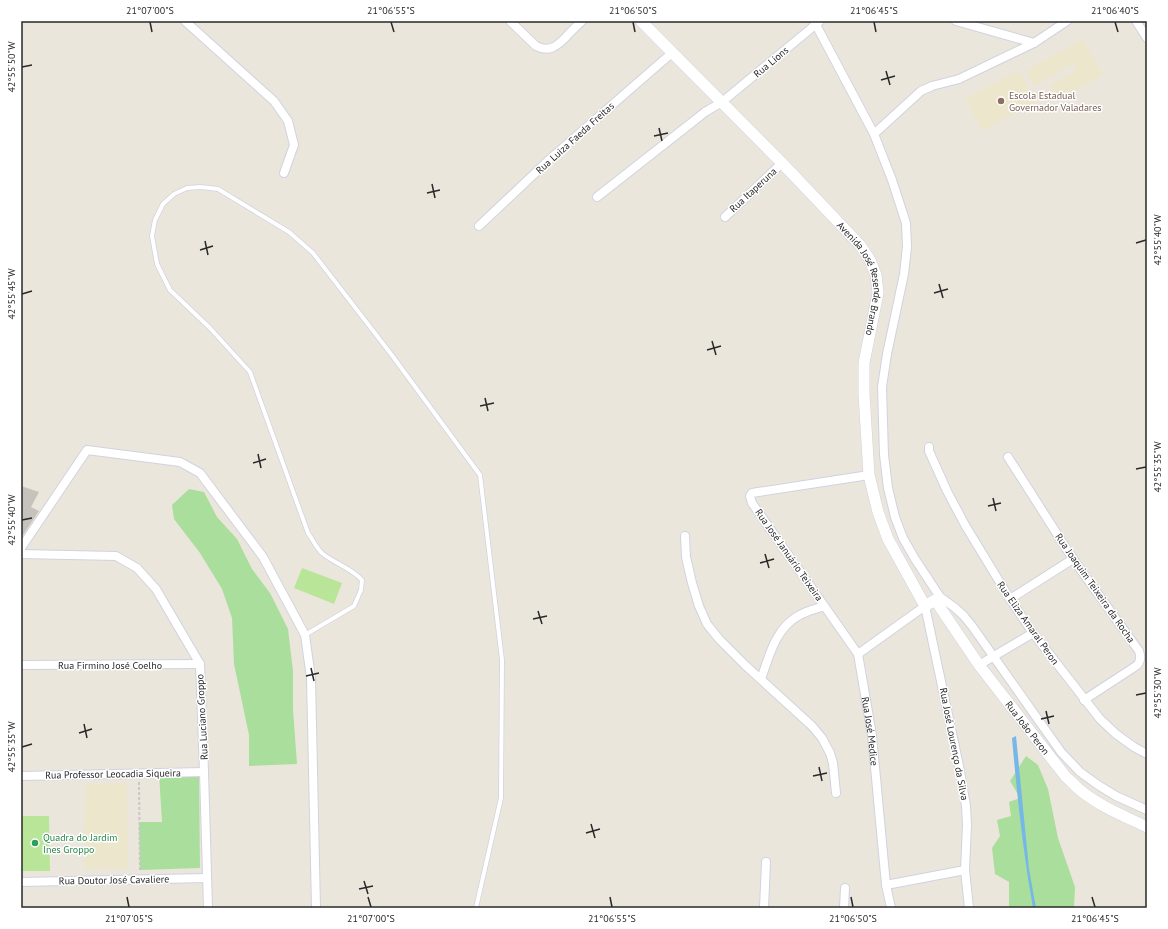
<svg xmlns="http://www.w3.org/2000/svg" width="1168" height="929" font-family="'PT Sans',sans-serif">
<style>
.education{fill:#ebe6cc}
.green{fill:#a9de9c}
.pitch{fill:#b9e598}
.water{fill:#75b8e7}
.building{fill:#c6c3bc}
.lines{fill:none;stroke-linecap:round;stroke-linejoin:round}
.lane-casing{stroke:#d1d2e1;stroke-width:5.5}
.street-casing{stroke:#d1d2e1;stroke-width:10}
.secondary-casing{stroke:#d1d2e1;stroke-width:12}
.path{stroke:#c7c7c7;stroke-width:2;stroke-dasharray:3 2;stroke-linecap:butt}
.lane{stroke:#fff;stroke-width:4}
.street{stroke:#fff;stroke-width:8}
.secondary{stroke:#fff;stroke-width:11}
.ticks{fill:none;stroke:#292929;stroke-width:1.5}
.education-dot{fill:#8d6e63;stroke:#fff;stroke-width:1.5}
.leisure-dot{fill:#2e9e5b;stroke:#fff;stroke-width:1.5}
.labels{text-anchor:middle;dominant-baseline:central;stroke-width:3;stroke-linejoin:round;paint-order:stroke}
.street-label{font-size:10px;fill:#292929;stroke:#fff}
.education-label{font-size:10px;fill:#785e54;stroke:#fff;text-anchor:start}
.leisure-label{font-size:10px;fill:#27864d;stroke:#fff;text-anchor:start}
.neatline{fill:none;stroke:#292929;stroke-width:1.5}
.ticks-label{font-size:10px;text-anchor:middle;fill:#292929}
</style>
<rect width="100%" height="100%" fill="#ebe6dc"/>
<!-- education -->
<g class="education">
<path d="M1083 39 1103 75 1059 100 1050 85 1076 70 1073 64 1034 86 1026 71Z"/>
<path d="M1019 70 1036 102 982 131 965 99Z"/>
<path d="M127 783 128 869H84L85 784Z"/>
</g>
<!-- green -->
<g class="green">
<path d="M189 489 204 492 217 517 237 539 252 569 270 593 288 629 293 671V709L297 764 249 766V735L234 664 232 618 222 589 200 553 174 519 172 505Z"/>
<path d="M1026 756 1038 765 1048 789 1058 838 1075 887 1074 908H1009V882L995 874 992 848 1000 836 997 820 1011 816 1009 802 1020 798 1010 781Z"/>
<path d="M159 773 199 774 200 868 140 870 139 822H162Z"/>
</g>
<!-- pitch -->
<g class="pitch">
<path d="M302 568 342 583 334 604 294 588Z"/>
<path d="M21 816H49L50 871H21Z"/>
</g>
<!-- water -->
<path class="water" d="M1016 736 1029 869 1036 908H1033C1023 852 1017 795 1012 738Z"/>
<!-- building -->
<path class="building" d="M21 486 39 492 31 507 39 511 21 538Z"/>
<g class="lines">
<defs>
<path id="lane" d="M305 635 354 606 361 590 362 580C351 568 336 564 323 554 317 549 313 540 308 533L250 372 210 328 170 290 157 264 152 236 155 220 163 204 174 194 187 188 201 187 218 189 289 232 313 253 391 354 480 475 502 660 501 798 476 908"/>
<g id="street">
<path d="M185 21 274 101 288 121 294 145 284 173"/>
<path d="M510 21 536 46C549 53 557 46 566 37 571 31 577 26 582 21"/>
<path d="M814 21 874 134 892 180 906 223 907 247 904 274 887 354 882 387 884 455 888 488 895 517 903 538 915 559 940 597 954 607 963 615 972 626 1061 752 1080 772 1098 785 1116 796 1147 810"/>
<path d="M956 21 1034 43"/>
<path d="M1136 21 1147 38"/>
<path d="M874 134 921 91 932 86 959 79 1034 43 1067 21"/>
<path d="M597 197 695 120 705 112 722 102 820 21"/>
<path d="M725 217 782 163"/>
<path d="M479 226 550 159 673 52"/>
<path d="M929 447V451L947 491 965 525 1010 599 1033 633 1100 719 1116 734 1134 747 1147 754"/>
<path d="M1008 457 1073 559 1139 651C1141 657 1141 662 1136 666L1084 700"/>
<path id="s1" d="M869 475 752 493 750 496 752 503 858 654 872 735 886 885 891 908"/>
<path d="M685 536 686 557 692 583 699 606 707 624 719 639 745 665 812 726 822 738 830 753 833 763 836 793"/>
<path d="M21 548 87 450 180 462 200 473 263 557 305 635 311 678 316 908"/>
<path d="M21 554 116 556 137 568 156 589 200 664 204 772 208 908"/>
<path d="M1010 599 1073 559"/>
<path d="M858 654 925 606 959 766 966 806 967 825 965 870 969 908"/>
<path d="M21 665 200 664"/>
<path d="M979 665 1033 633"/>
<path d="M761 679C769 657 775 629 798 616 806 611 816 609 824 606"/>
<path d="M21 776 204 772"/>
<path d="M21 882 207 878"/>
<path d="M886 885 965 870"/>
<path d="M764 908 766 862"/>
<path d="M844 908 845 888"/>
</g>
<g id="secondary">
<path id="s2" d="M641 21 782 163 860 245 870 260 876 275 878 293 864 363V394L869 475 878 512 888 539 925 606 935 600 979 665 1066 777C1071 781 1075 786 1080 790 1099 806 1124 816 1147 827"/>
</g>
</defs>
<!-- lane casing -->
<use href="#lane" class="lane-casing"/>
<!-- street casing -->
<use href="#street" class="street-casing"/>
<!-- secondary casing -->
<use href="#secondary" class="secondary-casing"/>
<!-- path -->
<path class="path" d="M139 782 140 872"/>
<!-- lane -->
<use href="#lane" class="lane"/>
<!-- street -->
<use href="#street" class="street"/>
<!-- secondary -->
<use href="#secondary" class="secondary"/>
</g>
<!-- ticks -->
<path class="ticks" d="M150 22 152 32M391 22 394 32M633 22 635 32M874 22 876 32M1115 22 1118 32M22 67 32 65M886 71 890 85M881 80 895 76M659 128 662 141M654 136 668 133M432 184 435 198M427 193 440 190M205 241 208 255M1136 243 1146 240M200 250 213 246M939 284 943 298M934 293 948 289M22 294 32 291M712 341 716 355M707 350 721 346M485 398 488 411M480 406 494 403M258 454 261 468M253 463 266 459M1136 469 1146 467M993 498 996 511M988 506 1001 503M22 520 32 518M765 554 769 568M760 563 774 559M538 611 542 624M533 619 547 616M311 668 314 681M306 676 319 673M1136 695 1146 693M1046 711 1049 724M1041 719 1054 716M84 724 87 738M79 733 92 729M22 747 32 744M819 767 822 781M813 776 827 773M591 824 595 838M586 833 600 829M364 881 368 894M359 889 373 886M127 897 129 907M368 897 371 907M610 897 612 907M851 897 853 907M1092 897 1095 907"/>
<!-- markers -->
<circle class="education-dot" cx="1001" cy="101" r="4"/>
<circle class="leisure-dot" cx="35" cy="843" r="4"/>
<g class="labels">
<!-- street labels -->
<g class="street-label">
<text transform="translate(771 62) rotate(-40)">Rua Lions</text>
<text transform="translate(575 138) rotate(-42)">Rua Luiza Faeda Freitas</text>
<text transform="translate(753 190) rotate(-43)">Rua Itaperuna</text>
<text stroke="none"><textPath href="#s2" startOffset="346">Avenida José Resende Brando</textPath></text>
<text transform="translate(789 555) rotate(55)">Rua José Januário Teixeira</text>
<text transform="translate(1095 588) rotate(55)">Rua Joaquim Teixeira da Rocha</text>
<text transform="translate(1028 623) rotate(55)">Rua Eliza Amaral Peron</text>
<text x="110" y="665">Rua Firmino José Coelho</text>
<text transform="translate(202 717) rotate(-93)">Rua Luciano Groppo</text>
<text stroke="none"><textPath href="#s2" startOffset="862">Rua João Peron</textPath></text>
<text stroke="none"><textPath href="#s1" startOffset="392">Rua José Medice</textPath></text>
<text transform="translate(954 744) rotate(79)">Rua José Lourenço da Silva</text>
<text transform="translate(113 774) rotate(-1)">Rua Professor Leocadia Siqueira</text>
<text transform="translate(114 880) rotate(-1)">Rua Doutor José Cavaliere</text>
</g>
<!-- education labels -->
<g class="education-label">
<text x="1009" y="95">Escola Estadual<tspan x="1009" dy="12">Governador Valadares</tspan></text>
</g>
<!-- leisure labels -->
<g class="leisure-label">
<text x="43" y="837">Quadra do Jardim<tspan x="43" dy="12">Ines Groppo</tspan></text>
</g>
</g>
<!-- border -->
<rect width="1168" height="929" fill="none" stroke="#ffffff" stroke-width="44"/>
<rect x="22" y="22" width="1124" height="885" class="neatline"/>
<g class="ticks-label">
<text x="150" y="14">21°07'00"S</text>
<text x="391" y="14">21°06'55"S</text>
<text x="633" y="14">21°06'50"S</text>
<text x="874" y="14">21°06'45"S</text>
<text x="1115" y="14">21°06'40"S</text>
<text transform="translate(11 67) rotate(-90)" y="4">42°55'50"W</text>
<text transform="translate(1157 240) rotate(-90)" y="4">42°55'40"W</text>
<text transform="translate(11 294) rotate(-90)" y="4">42°55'45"W</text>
<text transform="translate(1157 467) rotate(-90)" y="4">42°55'35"W</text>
<text transform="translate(11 520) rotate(-90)" y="4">42°55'40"W</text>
<text transform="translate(1157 693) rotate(-90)" y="4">42°55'30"W</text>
<text transform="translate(11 747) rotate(-90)" y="4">42°55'35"W</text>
<text x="129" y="922">21°07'05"S</text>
<text x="371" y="922">21°07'00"S</text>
<text x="612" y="922">21°06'55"S</text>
<text x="853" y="922">21°06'50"S</text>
<text x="1095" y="922">21°06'45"S</text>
</g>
</svg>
